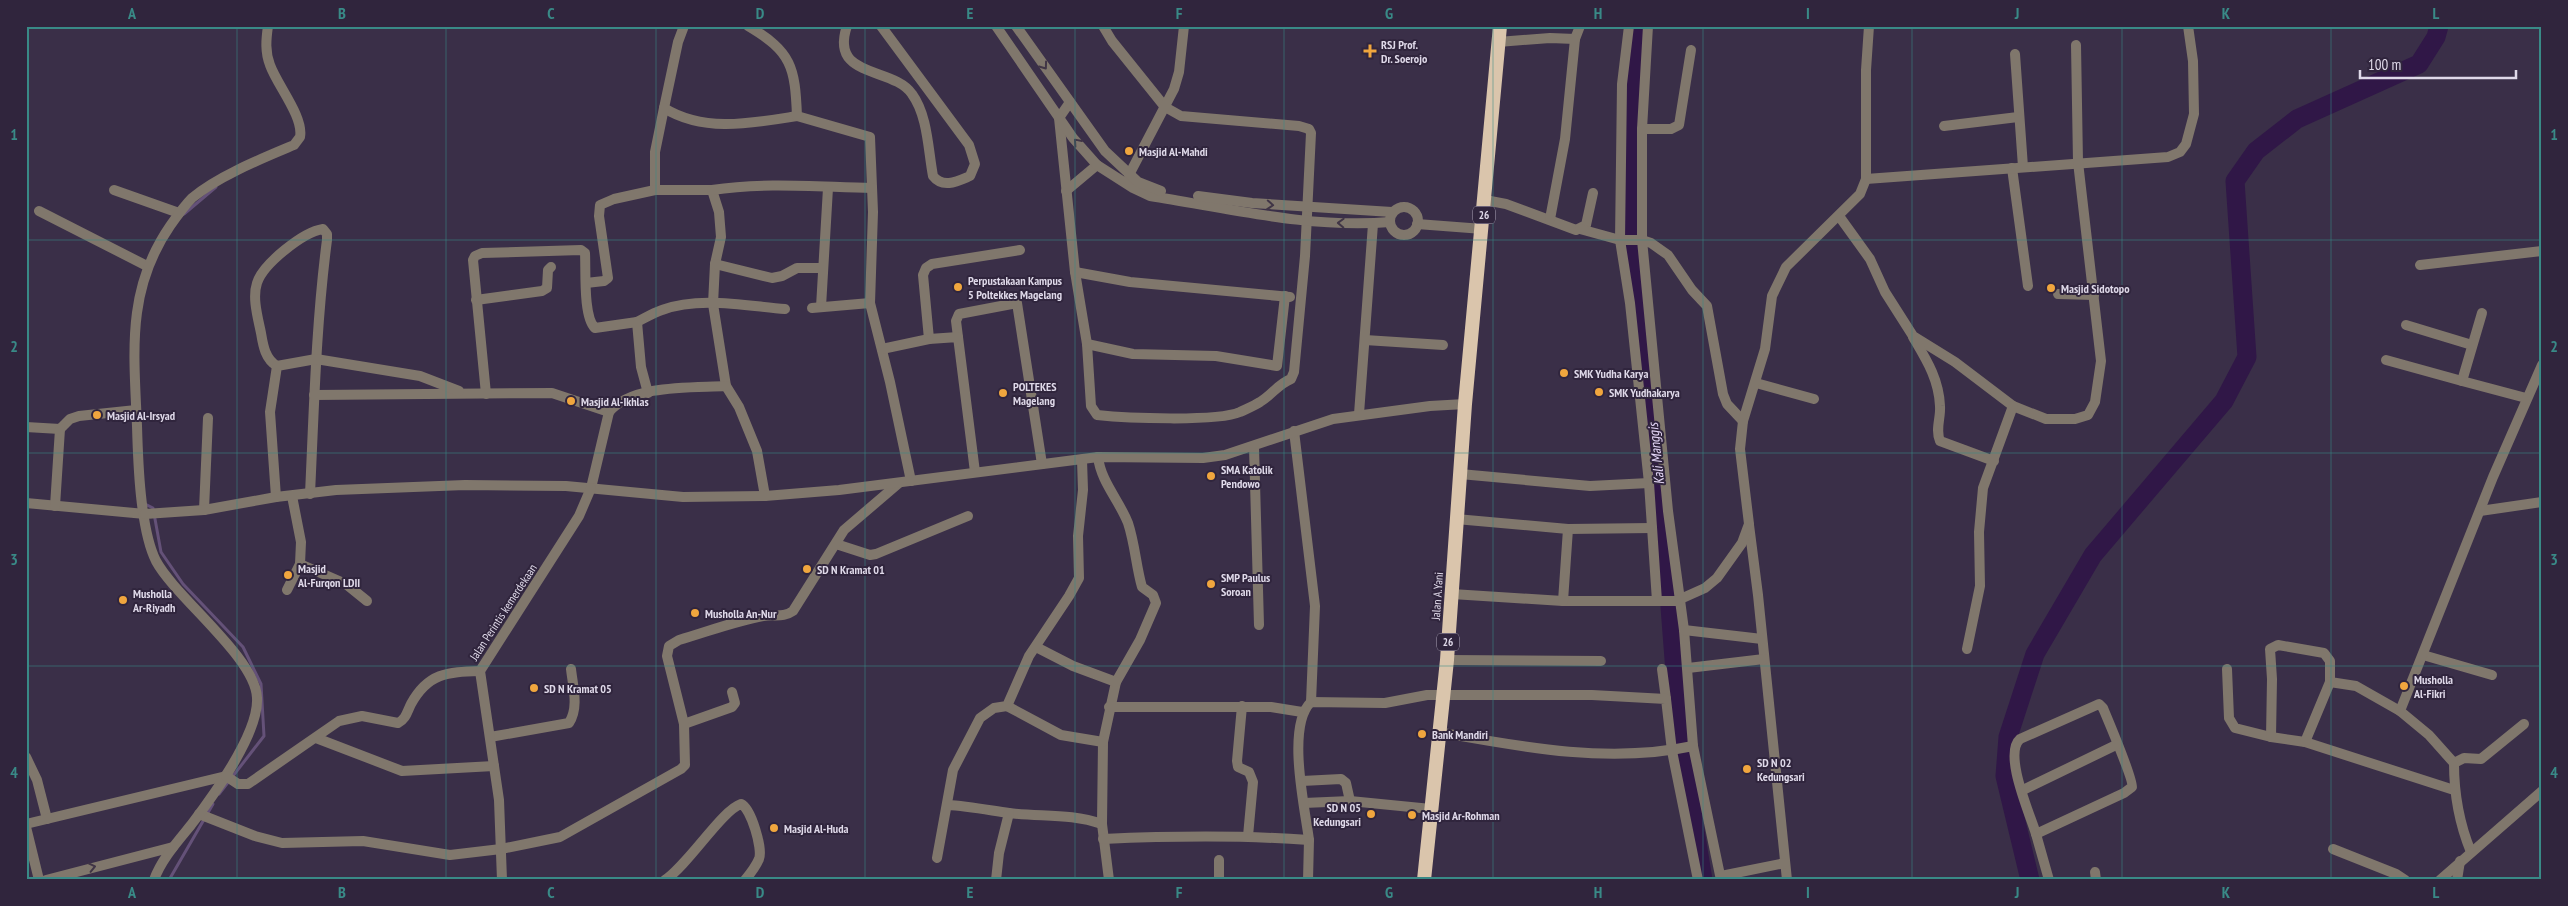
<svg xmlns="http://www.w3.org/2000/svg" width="2568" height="906" font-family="'PT Sans Narrow',sans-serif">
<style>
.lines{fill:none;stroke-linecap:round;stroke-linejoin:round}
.stream{stroke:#645178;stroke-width:3}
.river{stroke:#301747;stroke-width:19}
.minor{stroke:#80776c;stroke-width:10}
.tertiary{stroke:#80776c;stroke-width:10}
.trunk{stroke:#dac5ac;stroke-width:14}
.oneway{stroke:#403546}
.grid{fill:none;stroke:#398a87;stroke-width:1;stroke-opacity:0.55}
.poi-dot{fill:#f0a63e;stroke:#30253d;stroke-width:2}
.labels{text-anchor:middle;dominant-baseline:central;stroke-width:4;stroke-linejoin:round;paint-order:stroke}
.shield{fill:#30253d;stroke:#aaa3b5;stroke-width:1}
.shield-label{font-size:11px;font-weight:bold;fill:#dfd9e9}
.poi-label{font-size:12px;font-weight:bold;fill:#dfd9e9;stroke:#30253d;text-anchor:start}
.street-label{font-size:12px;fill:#dfd9e9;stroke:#30253d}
.water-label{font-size:14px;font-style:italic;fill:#e6d8f9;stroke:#30253d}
.neatline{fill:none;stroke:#398a87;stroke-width:2}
.grid-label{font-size:16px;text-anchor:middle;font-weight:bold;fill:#398a87}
</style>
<rect width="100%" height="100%" fill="#3a2f48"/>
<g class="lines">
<!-- stream -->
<g class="stream">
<path d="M184 214 216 187"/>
<path d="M145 504 153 508 161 552 183 584 243 647 261 684 264 736 219 794"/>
<path d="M169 880 213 804"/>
</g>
<!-- river -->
<g class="river">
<path d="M1640 26 1634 71 1632 219 1665 542 1680 737 1703 880"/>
<path d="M2030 880 2005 776 2008 737 2035 654 2093 555 2224 401 2247 357 2235 181 2256 151 2297 119 2419 64 2436 37 2439 26"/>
</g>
<!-- minor -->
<g class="minor">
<path d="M684 26 678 42 664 108C704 133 753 123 797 116"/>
<path d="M748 26C792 52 795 67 797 116L870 137 873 212 870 303 890 382 911 481"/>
<path d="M847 26C829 79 893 66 912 94 928 116 928 150 933 176 943 189 958 181 970 176L975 164 969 145 881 26"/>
<path d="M1629 26 1622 84 1620 240 1630 303 1649 483 1657 601"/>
<path d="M1648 26 1642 129V240L1668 511 1684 630 1693 746 1721 880"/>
<path d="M1498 42 1550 38 1575 39 1580 26"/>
<path d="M2015 54 2023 167"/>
<path d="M1070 102 1059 118 1075 272 1087 344 1091 406 1097 415C1125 418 1217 422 1240 412 1246 409 1254 406 1260 402 1272 395 1278 384 1291 379L1294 372 1305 256 1311 133 1309 129 1299 126 1181 116 1165 107 1112 41 1103 26"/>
<path d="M664 108 655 152V190H712L719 212 721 237 715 264 713 304 726 386 739 407 757 451 765 496"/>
<path d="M1944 126 2018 117"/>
<path d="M1642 129H1671L1679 125 1691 50"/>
<path d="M2012 168 2028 286"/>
<path d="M1129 175 1174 89 1179 72 1184 26"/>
<path d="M1866 179 2168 157 2180 152 2186 144 2194 114 2193 61 2188 26"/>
<path d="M114 190 179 213"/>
<path d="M712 190C765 182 818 187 872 188"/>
<path d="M1066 191 1097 165"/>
<path d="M1485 200 1506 204 1576 230 1586 225 1593 193"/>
<path d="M39 211 147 266"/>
<path d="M1839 216 1870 259 1885 292 1913 336 1955 362 2013 406 2046 419H2075L2088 415 2095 402 2101 361 2078 162 2076 45"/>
<path d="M1550 219 1565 139 1575 39"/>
<path d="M1580 229 1620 240H1642L1651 243 1668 255 1692 290 1707 306 1723 394 1727 404 1743 421"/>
<path d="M715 264 772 278 782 276 797 268H823"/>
<path d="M2420 265 2542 251"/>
<path d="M1075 272 1130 282 1290 297"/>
<path d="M586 283 604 281 608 278 599 216 600 205 614 199 655 190"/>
<path d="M2058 294 2094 295"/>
<path d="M476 300 542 291 547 288 548 270 551 267"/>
<path d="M821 307 828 188"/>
<path d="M812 308 870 303"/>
<path d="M2482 313 2462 381 2526 398"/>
<path d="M637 322C645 318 653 313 662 310 699 296 747 306 785 309"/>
<path d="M2406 325 2472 345"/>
<path d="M958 337 956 321 959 314 1017 303 1042 464"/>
<path d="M1913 337C1926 359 1939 379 1940 406 1941 418 1935 429 1940 441L1994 461"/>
<path d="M929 339 923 275 926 268 932 264 1020 250"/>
<path d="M1365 340 1443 345"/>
<path d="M1087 344 1133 354 1216 356 1277 366 1285 296"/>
<path d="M882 349 929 339 958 337 975 472"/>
<path d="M2386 360 2462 381"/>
<path d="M277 366C265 359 263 345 261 333 258 318 252 298 257 283 263 264 303 232 323 229L327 234V240C316 324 314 409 310 494"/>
<path d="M1756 383 1814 399"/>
<path d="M486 394 473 260 475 256 482 253 581 250 585 253C586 270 583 317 595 328L637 322 641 367 648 393"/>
<path d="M314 395 552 393 609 412C633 384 692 388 726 386"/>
<path d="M1359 414 1373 224"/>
<path d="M26 427 60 429 70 419 79 416 136 410"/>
<path d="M1294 431 1315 606 1311 702"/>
<path d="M1254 447 1259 625"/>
<path d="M1098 457C1101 482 1119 500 1128 523 1135 544 1136 566 1142 587L1153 595 1156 603 1140 640 1116 682 1103 742 1102 824 1109 880"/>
<path d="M1460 474 1590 486 1649 483"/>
<path d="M591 488 609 412"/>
<path d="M276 497 270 412 277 366 316 359 420 376 459 391"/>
<path d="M26 503 145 514"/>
<path d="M55 506 60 429"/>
<path d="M204 510 208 418"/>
<path d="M2480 511 2542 502"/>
<path d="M1456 519 1568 529 1652 528"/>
<path d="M1749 525 1758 595 1787 880"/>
<path d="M836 544 870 555 876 554 968 516"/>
<path d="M300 564 346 584 367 601"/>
<path d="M287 590 300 564 301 542 292 496"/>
<path d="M1452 594 1563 601H1676L1705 588 1717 578 1742 543 1749 524 1740 449 1743 421 1765 349 1772 296 1786 267 1860 194 1866 179V70L1869 26"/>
<path d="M1563 601 1568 529"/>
<path d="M1684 630 1762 639"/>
<path d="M1036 647 1073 666 1116 682"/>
<path d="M1967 649 1980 586 1979 532 1983 488 2013 406"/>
<path d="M2423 655 2492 675"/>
<path d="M1447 660 1601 661"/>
<path d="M1688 668 1764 659"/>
<path d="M1662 669 1666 699"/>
<path d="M2227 669 2229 718 2235 728 2271 737 2305 742 2454 790"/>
<path d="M2099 704 2103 708C2108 720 2134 781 2132 787L2124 793 2036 834C2030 814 2003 754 2020 739Z"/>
<path d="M1007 706 1061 735 1103 742"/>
<path d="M1242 706 1237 761 1238 767 1249 772 1253 782 1248 836"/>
<path d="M1109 707H1271L1302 712"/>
<path d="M684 724 732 707 735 703 732 692"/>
<path d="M1438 732C1521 747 1609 764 1693 746"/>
<path d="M490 737 569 723C579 708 573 687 571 669"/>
<path d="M2271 737 2272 679 2270 649 2278 645 2324 653 2330 661V682L2356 686 2400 711"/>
<path d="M316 738 402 771 494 766"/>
<path d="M2305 742 2330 682"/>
<path d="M26 757 37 780 47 819"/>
<path d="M2454 763 2464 758 2481 759 2524 724"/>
<path d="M1302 781 1341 779 1346 783 1350 801"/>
<path d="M2023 790 2116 745"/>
<path d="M1304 803 1350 801 1431 809"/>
<path d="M947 805C968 806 988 810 1009 813 1041 817 1071 813 1102 824"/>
<path d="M199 814 255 836 282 843 363 841 450 855 501 849 560 837 681 769 685 765 684 724 667 656 669 646 679 640C707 632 735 621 763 616 775 614 783 618 793 611L844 530 899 483"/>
<path d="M26 824 226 776"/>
<path d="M26 827 39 880"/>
<path d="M2036 834 2049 880"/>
<path d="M1103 839C1172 836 1240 835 1309 840L1308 880"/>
<path d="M1309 840C1305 808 1286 726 1311 702L1385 703 1427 695H1592L1666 699 1672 751 1698 880"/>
<path d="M2333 849 2396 874 2405 880"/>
<path d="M2471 852C2459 823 2454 794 2454 763L2429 735 2400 711 2493 477 2542 365"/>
<path d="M937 858 953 770 980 718 994 708 1007 706 1029 656 1069 596 1079 578 1078 536 1083 490 1082 460"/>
<path d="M2095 872 2096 880"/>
<path d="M1721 876 1785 863"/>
<path d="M46 880 173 847"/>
<path d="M154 880C161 860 178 841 191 825 213 796 259 734 257 698 256 658 176 598 156 561 140 529 138 461 137 426 134 352 126 290 170 226 177 216 184 206 192 198 218 176 263 158 294 145L300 137C304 117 277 85 270 65 265 52 266 40 268 26"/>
<path d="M665 880C688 865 722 810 741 804 751 808 763 849 759 859 756 866 750 874 745 880"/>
<path d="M996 880 999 853 1009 813"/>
<path d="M1219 880V860"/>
<path d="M2457 880 2460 861"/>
</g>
<!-- tertiary -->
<g class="tertiary">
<path d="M996 26 1073 138 1097 165 1133 188 1150 196C1227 208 1312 229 1390 222"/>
<path d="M1016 26 1105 151 1138 182 1161 191"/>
<path d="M1198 196 1252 203 1392 212"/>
<circle cx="1404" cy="221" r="14"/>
<path d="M1417 224 1483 229"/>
<path d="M145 514 204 510 276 497 336 490 465 485 566 486 683 497 765 496 839 490 1098 457 1203 458 1225 455 1333 419 1430 406 1465 404"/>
<path d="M226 776 238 784H248L339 721 362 716 398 723C406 719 407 712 411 704 428 673 447 672 480 671"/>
<path d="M502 880 499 800 480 671 579 516 591 488"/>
<path d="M2440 880 2542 791"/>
</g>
<!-- trunk -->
<path class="trunk" d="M1424 880 1447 660 1465 404 1500 26"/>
</g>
<!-- one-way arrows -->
<defs><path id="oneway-chevron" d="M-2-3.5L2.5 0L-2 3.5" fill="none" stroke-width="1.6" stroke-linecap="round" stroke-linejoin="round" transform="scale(1.25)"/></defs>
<g class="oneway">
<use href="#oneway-chevron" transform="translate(1044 66) rotate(54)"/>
<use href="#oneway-chevron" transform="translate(1077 142) rotate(-131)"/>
<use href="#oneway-chevron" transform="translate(1270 205) rotate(4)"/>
<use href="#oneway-chevron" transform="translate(1341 223) rotate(-178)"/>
<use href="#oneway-chevron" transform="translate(92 867) rotate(-13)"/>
</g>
<!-- grid -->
<path class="grid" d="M237 26V880M446 26V880M656 26V880M865 26V880M1075 26V880M1284 26V880M1493 26V880M1703 26V880M1912 26V880M2122 26V880M2331 26V880M26 240H2542M26 453H2542M26 666H2542"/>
<!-- markers -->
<g class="poi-dot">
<path d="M1367.5 43.5h5v5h5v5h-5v5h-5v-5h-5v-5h5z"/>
<circle cx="1129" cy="151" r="5"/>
<circle cx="958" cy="287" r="5"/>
<circle cx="2051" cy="288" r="5"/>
<circle cx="1564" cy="373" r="5"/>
<circle cx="1599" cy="392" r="5"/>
<circle cx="1003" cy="393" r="5"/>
<circle cx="571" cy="401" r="5"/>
<circle cx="97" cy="415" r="5"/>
<circle cx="1211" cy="476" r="5"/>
<circle cx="807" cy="569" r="5"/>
<circle cx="288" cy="575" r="5"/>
<circle cx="1211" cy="584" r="5"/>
<circle cx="123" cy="600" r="5"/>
<circle cx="695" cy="613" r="5"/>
<circle cx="2404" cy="686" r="5"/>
<circle cx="534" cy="688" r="5"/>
<circle cx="1422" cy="734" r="5"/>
<circle cx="1747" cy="769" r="5"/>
<circle cx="1371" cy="814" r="5"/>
<circle cx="1412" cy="815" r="5"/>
<circle cx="774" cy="828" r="5"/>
</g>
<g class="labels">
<!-- shield labels -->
<g class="shield">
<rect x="1473" y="206.5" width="22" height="17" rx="4"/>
<rect x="1437" y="633.5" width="22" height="17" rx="4"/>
</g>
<g class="shield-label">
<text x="1484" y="215">26</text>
<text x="1448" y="642">26</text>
</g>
<!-- poi labels -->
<g class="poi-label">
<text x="1381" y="44">RSJ Prof.<tspan x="1381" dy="14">Dr. Soerojo</tspan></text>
<text x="1139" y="151">Masjid Al-Mahdi</text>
<text x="968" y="280">Perpustakaan Kampus<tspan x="968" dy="14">5 Poltekkes Magelang</tspan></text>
<text x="2061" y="288">Masjid Sidotopo</text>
<text x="1574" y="373">SMK Yudha Karya</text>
<text x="1013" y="386">POLTEKES<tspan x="1013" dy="14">Magelang</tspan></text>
<text x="1609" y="392">SMK Yudhakarya</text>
<text x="581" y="401">Masjid Al-Ikhlas</text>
<text x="107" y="415">Masjid Al-Irsyad</text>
<text x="1221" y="469">SMA Katolik<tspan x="1221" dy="14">Pendowo</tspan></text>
<text x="298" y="568">Masjid<tspan x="298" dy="14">Al-Furqon LDII</tspan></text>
<text x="817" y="569">SD N Kramat 01</text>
<text x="1221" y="577">SMP Paulus<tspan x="1221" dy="14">Soroan</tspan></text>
<text x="133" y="593">Musholla<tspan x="133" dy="14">Ar-Riyadh</tspan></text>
<text x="705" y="613">Musholla An-Nur</text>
<text x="2414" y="679">Musholla<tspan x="2414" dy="14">Al-Fikri</tspan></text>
<text x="544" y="688">SD N Kramat 05</text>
<text x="1432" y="734">Bank Mandiri</text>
<text x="1757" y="762">SD N 02<tspan x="1757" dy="14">Kedungsari</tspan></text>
<text x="1361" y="807" text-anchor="end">SD N 05<tspan x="1361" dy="14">Kedungsari</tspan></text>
<text x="1422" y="815">Masjid Ar-Rohman</text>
<text x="784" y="828">Masjid Al-Huda</text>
</g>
<!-- street labels -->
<g class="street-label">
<text transform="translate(1437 596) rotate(-86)">Jalan A.Yani</text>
<text transform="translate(503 612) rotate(-57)">Jalan Perintis kemerdekaan</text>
</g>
<!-- water labels -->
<g class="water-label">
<text transform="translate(1656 454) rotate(-96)">Kali Manggis</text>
</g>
</g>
<!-- border -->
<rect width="2568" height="906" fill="none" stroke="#30253d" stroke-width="55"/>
<!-- scale -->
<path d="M2360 70v8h156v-8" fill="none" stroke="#dfd9e9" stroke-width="2.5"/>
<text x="2368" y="70" font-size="15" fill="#dfd9e9" stroke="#30253d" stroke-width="4" paint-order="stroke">100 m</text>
<rect x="28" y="28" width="2512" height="850" class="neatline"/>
<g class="grid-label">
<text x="132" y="19">A</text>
<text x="342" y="19">B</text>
<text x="551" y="19">C</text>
<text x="760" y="19">D</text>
<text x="970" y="19">E</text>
<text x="1179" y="19">F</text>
<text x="1389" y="19">G</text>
<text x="1598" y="19">H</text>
<text x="1808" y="19">I</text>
<text x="2017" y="19">J</text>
<text x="2226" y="19">K</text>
<text x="2436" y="19">L</text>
<text x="14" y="140">1</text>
<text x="2554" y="140">1</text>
<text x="14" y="352">2</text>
<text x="2554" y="352">2</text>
<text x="14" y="565">3</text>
<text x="2554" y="565">3</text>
<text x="14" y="778">4</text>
<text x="2554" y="778">4</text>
<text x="132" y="898">A</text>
<text x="342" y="898">B</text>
<text x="551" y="898">C</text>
<text x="760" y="898">D</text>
<text x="970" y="898">E</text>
<text x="1179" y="898">F</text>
<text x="1389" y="898">G</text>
<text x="1598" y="898">H</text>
<text x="1808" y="898">I</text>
<text x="2017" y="898">J</text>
<text x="2226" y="898">K</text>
<text x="2436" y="898">L</text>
</g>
</svg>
